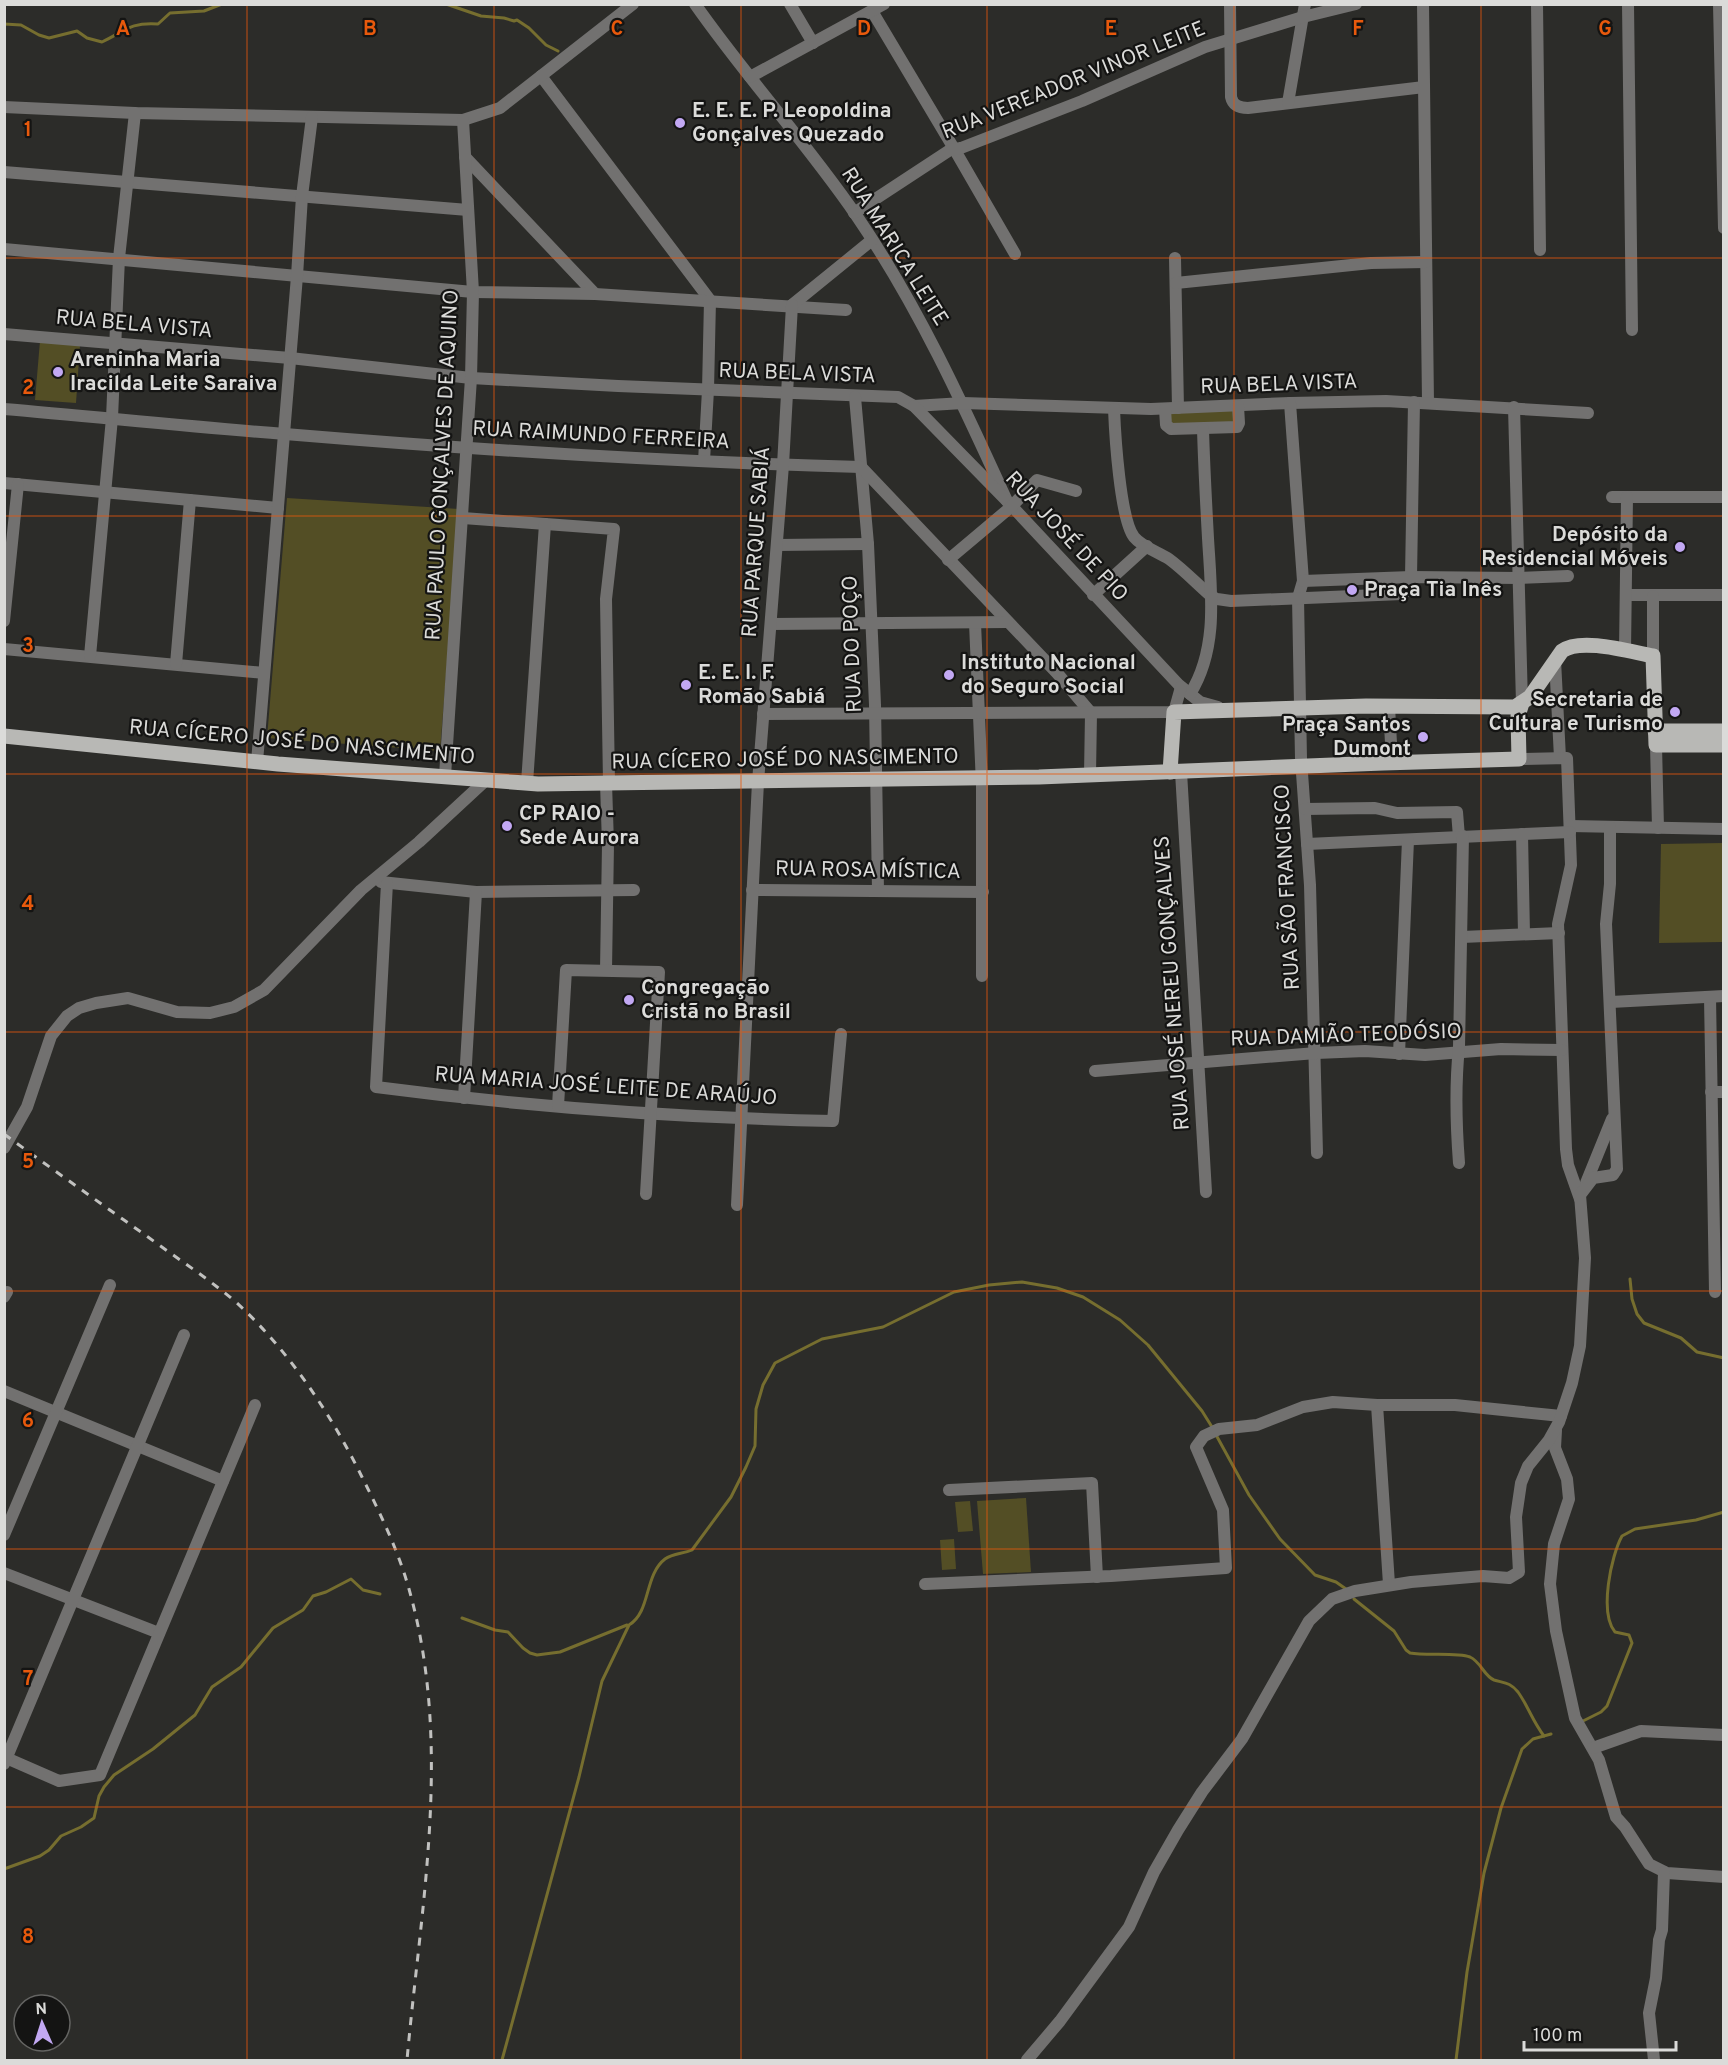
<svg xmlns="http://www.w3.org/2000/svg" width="1728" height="2065" font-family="Overpass,sans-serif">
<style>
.green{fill:#534e25}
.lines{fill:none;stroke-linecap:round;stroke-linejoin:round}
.stream{stroke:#766e2f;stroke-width:3}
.minor{stroke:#727170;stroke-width:12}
.major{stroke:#b8b8b5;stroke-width:15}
.rail{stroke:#c1c1bf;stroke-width:3;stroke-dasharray:8 8;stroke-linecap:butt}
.grid{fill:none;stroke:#e8590c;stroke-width:1.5;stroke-opacity:0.55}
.poi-dot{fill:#c2a8f3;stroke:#141413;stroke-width:2}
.labels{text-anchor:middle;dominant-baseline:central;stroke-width:4.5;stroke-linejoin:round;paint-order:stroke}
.street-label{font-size:21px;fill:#dbdbd9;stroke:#141413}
.poi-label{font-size:21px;font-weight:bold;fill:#dbdbd9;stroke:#141413;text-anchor:start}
.grid-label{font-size:20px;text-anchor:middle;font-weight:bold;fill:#e8590c;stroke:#141413;stroke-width:4.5;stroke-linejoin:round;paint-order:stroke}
</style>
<rect width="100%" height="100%" fill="#2c2c29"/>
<!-- green -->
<g class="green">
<path d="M40 341 80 344 76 403 35 400Z"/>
<path d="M1234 408 1235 422 1172 425 1169 412Z"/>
<path d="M287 498 459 509 440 751 267 738Z"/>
<path d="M1723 843V942L1659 943 1661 844Z"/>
<path d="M1026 1498 1031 1572 983 1574 977 1501Z"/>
<path d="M970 1501 973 1531 958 1532 955 1502Z"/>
<path d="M954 1539 956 1569 942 1570 940 1540Z"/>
</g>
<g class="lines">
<!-- stream -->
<g class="stream">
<path d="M446 4 481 16 504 18 514 21 517 20 529 28 546 45 558 51"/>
<path d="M4 24 21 25 39 35 49 38 77 31 87 38 102 42C125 31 130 22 158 24L170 13 204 11 222 4"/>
<path d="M1630 1279 1632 1299 1637 1314 1644 1323 1681 1338 1697 1352 1724 1358"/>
<path d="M1215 1433 1249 1495 1280 1539 1315 1575 1336 1582 1346 1589"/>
<path d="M1354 1599 1394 1631 1406 1650 1410 1653C1426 1656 1457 1652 1470 1657 1481 1662 1484 1676 1494 1680 1504 1683 1510 1682 1518 1692 1528 1706 1533 1722 1544 1736"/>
<path d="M462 1618 495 1630 508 1632 523 1648 530 1653 537 1655 560 1652 627 1625"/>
<path d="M1583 1721 1601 1712 1607 1706 1632 1643 1629 1635 1615 1632C1599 1613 1611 1556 1622 1536L1635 1529 1696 1520 1724 1512"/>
<path d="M4 1869 40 1856 49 1850 61 1836 81 1827 94 1818 99 1796 104 1787 114 1775 153 1749 195 1715 212 1687 241 1667 273 1628 303 1610 313 1596 326 1592 351 1579 363 1590 380 1594"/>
<path d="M502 2060 579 1777 602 1681 629 1625C651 1612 644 1575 665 1559 673 1553 683 1554 692 1550L731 1497 746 1467 755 1446 756 1409 763 1385 775 1363 822 1339 883 1327 954 1292 989 1285 1022 1282 1057 1288 1083 1297 1120 1320 1148 1345 1202 1411 1212 1427"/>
<path d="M1456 2060 1467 1972 1484 1873 1501 1808 1522 1749 1533 1739 1551 1734"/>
</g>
<!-- minor -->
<g class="minor">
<path d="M695 4C746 77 806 142 856 215 917 304 962 402 1007 501"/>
<path d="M790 4 813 43"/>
<path d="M1230 4 1231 97C1233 106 1240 108 1248 108L1424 87"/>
<path d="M1423 4 1428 402"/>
<path d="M1537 4 1540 250"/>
<path d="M1628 4 1632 330"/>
<path d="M1719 4 1724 228"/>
<path d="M872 11 956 152 1015 254"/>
<path d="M541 76 710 300 708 390 704 461"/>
<path d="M750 77 884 4"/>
<path d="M1288 103 1305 4"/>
<path d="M4 107 135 113 463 120 500 108 633 4"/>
<path d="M465 157 595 294"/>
<path d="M4 172 468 210"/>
<path d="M854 213 950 150 961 148 1082 101 1205 47 1303 17 1356 4"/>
<path d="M4 249 473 292 595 294 846 310"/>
<path d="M1175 258 1178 408"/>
<path d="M1176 283 1371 263 1426 262"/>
<path d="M792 305 872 240"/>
<path d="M4 334 290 358 471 378 618 386 898 397 914 406 963 403 1151 409 1290 403 1386 401 1588 413"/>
<path d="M855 397 868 544 875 705 878 891"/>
<path d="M1290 403 1303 581 1298 598 1301 759 1310 885 1317 1153"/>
<path d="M914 406 1007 501 1179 685 1200 702 1218 707"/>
<path d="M1514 407 1522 703"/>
<path d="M4 409C98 417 191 427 285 434 477 450 669 462 861 467L1057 673 1091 713 1090 775"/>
<path d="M1114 409C1115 434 1120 519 1134 537 1142 547 1158 552 1169 559 1184 570 1197 584 1211 596L1217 599 1231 601 1402 594 1408 590 1411 577 1414 402"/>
<path d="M1165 409 1166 425 1171 429 1237 427 1239 423 1238 406"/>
<path d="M4 483 278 508"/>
<path d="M1612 497H1724"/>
<path d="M463 518 614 529 606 599 609 783"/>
<path d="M777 545 868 544"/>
<path d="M948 560 1011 507 1037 480 1076 491"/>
<path d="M1303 581 1411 577 1520 578 1568 576"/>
<path d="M1093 595 1147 546"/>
<path d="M1626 595H1724"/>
<path d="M1653 596V656"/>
<path d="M4 621 18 484"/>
<path d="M975 623 982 785V976"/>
<path d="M771 624 1008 622"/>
<path d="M4 649 264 673"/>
<path d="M1625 651 1627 497"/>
<path d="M90 656 112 418 119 258 135 113"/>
<path d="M1555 660 1560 758"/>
<path d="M176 664 190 500"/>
<path d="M1190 694C1219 648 1211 591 1208 538 1206 502 1204 465 1203 429"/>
<path d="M1389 706 1392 762"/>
<path d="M763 714 1174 712 1181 687"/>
<path d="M1656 745 1658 828"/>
<path d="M1519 759 1567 758 1571 865 1558 924 1566 1149 1568 1165 1580 1199"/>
<path d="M257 762 297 276 302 196 312 117"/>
<path d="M1181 772 1206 1192"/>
<path d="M445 776 471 378 473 292 463 120"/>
<path d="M527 783 545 524"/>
<path d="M1305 809 1375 808 1397 813 1457 812 1459 837"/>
<path d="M1570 826 1724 829"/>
<path d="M1522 834 1524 934"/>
<path d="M1307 844 1570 832"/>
<path d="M381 882 476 892 634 890"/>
<path d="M387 883 376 1087C528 1107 680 1118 833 1121L841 1034"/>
<path d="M752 890 983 892"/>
<path d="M1462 937 1559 933"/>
<path d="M606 970 608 844 606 783"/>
<path d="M1710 997 1715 1292"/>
<path d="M1611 1002 1724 996"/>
<path d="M1399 1054 1408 840"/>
<path d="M1095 1071 1316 1053 1365 1051 1425 1055 1501 1049 1562 1050"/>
<path d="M1711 1092H1724"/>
<path d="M464 1098 476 892"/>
<path d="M558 1106 566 970 659 972 646 1194"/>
<path d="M4 1148 27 1107 51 1036 67 1016 79 1008 96 1003 128 998 177 1012 210 1013 234 1007 264 990 361 890 419 842 486 780"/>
<path d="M1459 1163C1456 1124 1455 1086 1459 1047L1463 836"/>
<path d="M1586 1183 1612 1119"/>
<path d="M737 1205 758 782 783 465 792 305"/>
<path d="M4 1297 7 1292"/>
<path d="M4 1391 223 1481"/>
<path d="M1377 1405 1389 1584"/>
<path d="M1556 1430 1555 1448 1567 1479 1569 1499 1554 1544 1550 1584 1556 1631 1575 1718 1599 1760 1616 1817 1625 1827 1649 1864 1667 1873 1724 1877"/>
<path d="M949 1490 1092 1483 1097 1577"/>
<path d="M4 1535 110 1285"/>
<path d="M4 1573 159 1633"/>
<path d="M925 1584 1111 1576 1226 1568 1223 1510 1196 1447 1204 1436 1219 1429 1257 1425 1303 1407 1333 1402 1377 1405H1455L1561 1416"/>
<path d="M1593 1748 1641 1731 1724 1735"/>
<path d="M4 1757 59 1781 100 1775 255 1405"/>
<path d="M4 1764 184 1335"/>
<path d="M1027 2060 1060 2021 1129 1927 1154 1872 1178 1830 1202 1792 1242 1739 1309 1621 1332 1599 1355 1591 1411 1582 1483 1576 1509 1578 1519 1572 1516 1517 1521 1483 1528 1466 1549 1440 1559 1422 1572 1383 1580 1346 1585 1258 1580 1195 1593 1178 1613 1175 1617 1169 1606 924 1610 884V827"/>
<path d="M1654 2060 1649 2013 1656 1978 1659 1940 1662 1930 1664 1872"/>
</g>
<!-- major -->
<g class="major">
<path d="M1655 731H1724"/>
<path d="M4 736 278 764 538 784 1039 777 1383 763 1519 759 1518 716 1522 703"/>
<path d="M1170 772 1174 712 1366 706 1515 707 1530 697 1562 651C1581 637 1631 652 1653 656L1656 745H1724"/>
</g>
<!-- rail -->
<path class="rail" d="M4 1134C52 1169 100 1203 148 1237 178 1259 209 1279 237 1303 289 1351 331 1414 362 1477 380 1513 398 1550 409 1589 453 1745 421 1903 407 2060"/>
</g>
<!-- grid -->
<path class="grid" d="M247 4V2060M494 4V2060M741 4V2060M987 4V2060M1234 4V2060M1481 4V2060M4 258H1724M4 516H1724M4 774H1724M4 1032H1724M4 1291H1724M4 1549H1724M4 1807H1724"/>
<!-- markers -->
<g class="poi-dot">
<circle cx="680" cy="123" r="6"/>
<circle cx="58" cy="372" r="6"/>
<circle cx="1680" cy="547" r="6"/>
<circle cx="1352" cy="590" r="6"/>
<circle cx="949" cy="675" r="6"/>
<circle cx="686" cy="685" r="6"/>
<circle cx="1675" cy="712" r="6"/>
<circle cx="1423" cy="737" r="6"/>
<circle cx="507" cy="826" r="6"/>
<circle cx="629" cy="1000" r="6"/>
</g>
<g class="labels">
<!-- street labels -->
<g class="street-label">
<text transform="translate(1074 81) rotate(-22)">RUA VEREADOR VINOR LEITE</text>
<text transform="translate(894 247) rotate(58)">RUA MARICA LEITE</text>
<text transform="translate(134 325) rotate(5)">RUA BELA VISTA</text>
<text transform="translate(797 374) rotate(2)">RUA BELA VISTA</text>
<text transform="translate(1279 385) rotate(-2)">RUA BELA VISTA</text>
<text transform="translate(601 436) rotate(3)">RUA RAIMUNDO FERREIRA</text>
<text transform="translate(443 465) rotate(-87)">RUA PAULO GONÇALVES DE AQUINO</text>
<text transform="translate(1066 537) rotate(47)">RUA JOSÉ DE PIO</text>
<text transform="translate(757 542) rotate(-86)">RUA PARQUE SABIÁ</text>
<text transform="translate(853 644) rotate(-92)">RUA DO POÇO</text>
<text transform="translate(302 743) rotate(5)">RUA CÍCERO JOSÉ DO NASCIMENTO</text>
<text transform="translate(785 760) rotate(-1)">RUA CÍCERO JOSÉ DO NASCIMENTO</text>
<text transform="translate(868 871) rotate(1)">RUA ROSA MÍSTICA</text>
<text transform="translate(1288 887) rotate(-93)">RUA SÃO FRANCISCO</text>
<text transform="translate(1173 983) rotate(-94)">RUA JOSÉ NEREU GONÇALVES</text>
<text transform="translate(1346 1036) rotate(-2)">RUA DAMIÃO TEODÓSIO</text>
<text transform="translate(606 1087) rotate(4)">RUA MARIA JOSÉ LEITE DE ARAÚJO</text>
</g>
<!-- poi labels -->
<g class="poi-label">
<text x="692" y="111">E. E. E. P. Leopoldina<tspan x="692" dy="24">Gonçalves Quezado</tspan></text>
<text x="70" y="360">Areninha Maria<tspan x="70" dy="24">Iracilda Leite Saraiva</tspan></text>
<text x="1668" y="535" text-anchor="end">Depósito da<tspan x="1668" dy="24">Residencial Móveis</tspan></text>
<text x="1364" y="590">Praça Tia Inês</text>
<text x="961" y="663">Instituto Nacional<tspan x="961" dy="24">do Seguro Social</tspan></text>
<text x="698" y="673">E. E. I. F.<tspan x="698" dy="24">Romão Sabiá</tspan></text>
<text x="1663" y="700" text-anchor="end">Secretaria de<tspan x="1663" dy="24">Cultura e Turismo</tspan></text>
<text x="1411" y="725" text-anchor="end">Praça Santos<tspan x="1411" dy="24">Dumont</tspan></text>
<text x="519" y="814">CP RAIO -<tspan x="519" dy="24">Sede Aurora</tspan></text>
<text x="641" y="988">Congregação<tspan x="641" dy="24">Cristã no Brasil</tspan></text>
</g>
</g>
<g class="grid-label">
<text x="123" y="35">A</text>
<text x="370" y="35">B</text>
<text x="617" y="35">C</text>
<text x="864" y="35">D</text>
<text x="1111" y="35">E</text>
<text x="1358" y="35">F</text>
<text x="1605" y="35">G</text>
<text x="28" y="136">1</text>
<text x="28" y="394">2</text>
<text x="28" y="652">3</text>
<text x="28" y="910">4</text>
<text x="28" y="1168">5</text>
<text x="28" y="1427">6</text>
<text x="28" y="1685">7</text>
<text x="28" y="1943">8</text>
</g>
<!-- border -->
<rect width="1728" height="2065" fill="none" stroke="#dbdbd9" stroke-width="12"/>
<!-- north arrow -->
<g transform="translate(42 2023) rotate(357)"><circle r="28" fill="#141413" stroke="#646462" stroke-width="1.5"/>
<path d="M0-4.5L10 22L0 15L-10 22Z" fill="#c2a8f3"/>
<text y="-9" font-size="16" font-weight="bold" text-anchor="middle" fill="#dbdbd9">N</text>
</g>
<!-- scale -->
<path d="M1524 2041v9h152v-9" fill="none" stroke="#dbdbd9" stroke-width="3"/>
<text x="1533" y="2041" font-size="18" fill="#dbdbd9" stroke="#141413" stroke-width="4.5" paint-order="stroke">100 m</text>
</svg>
